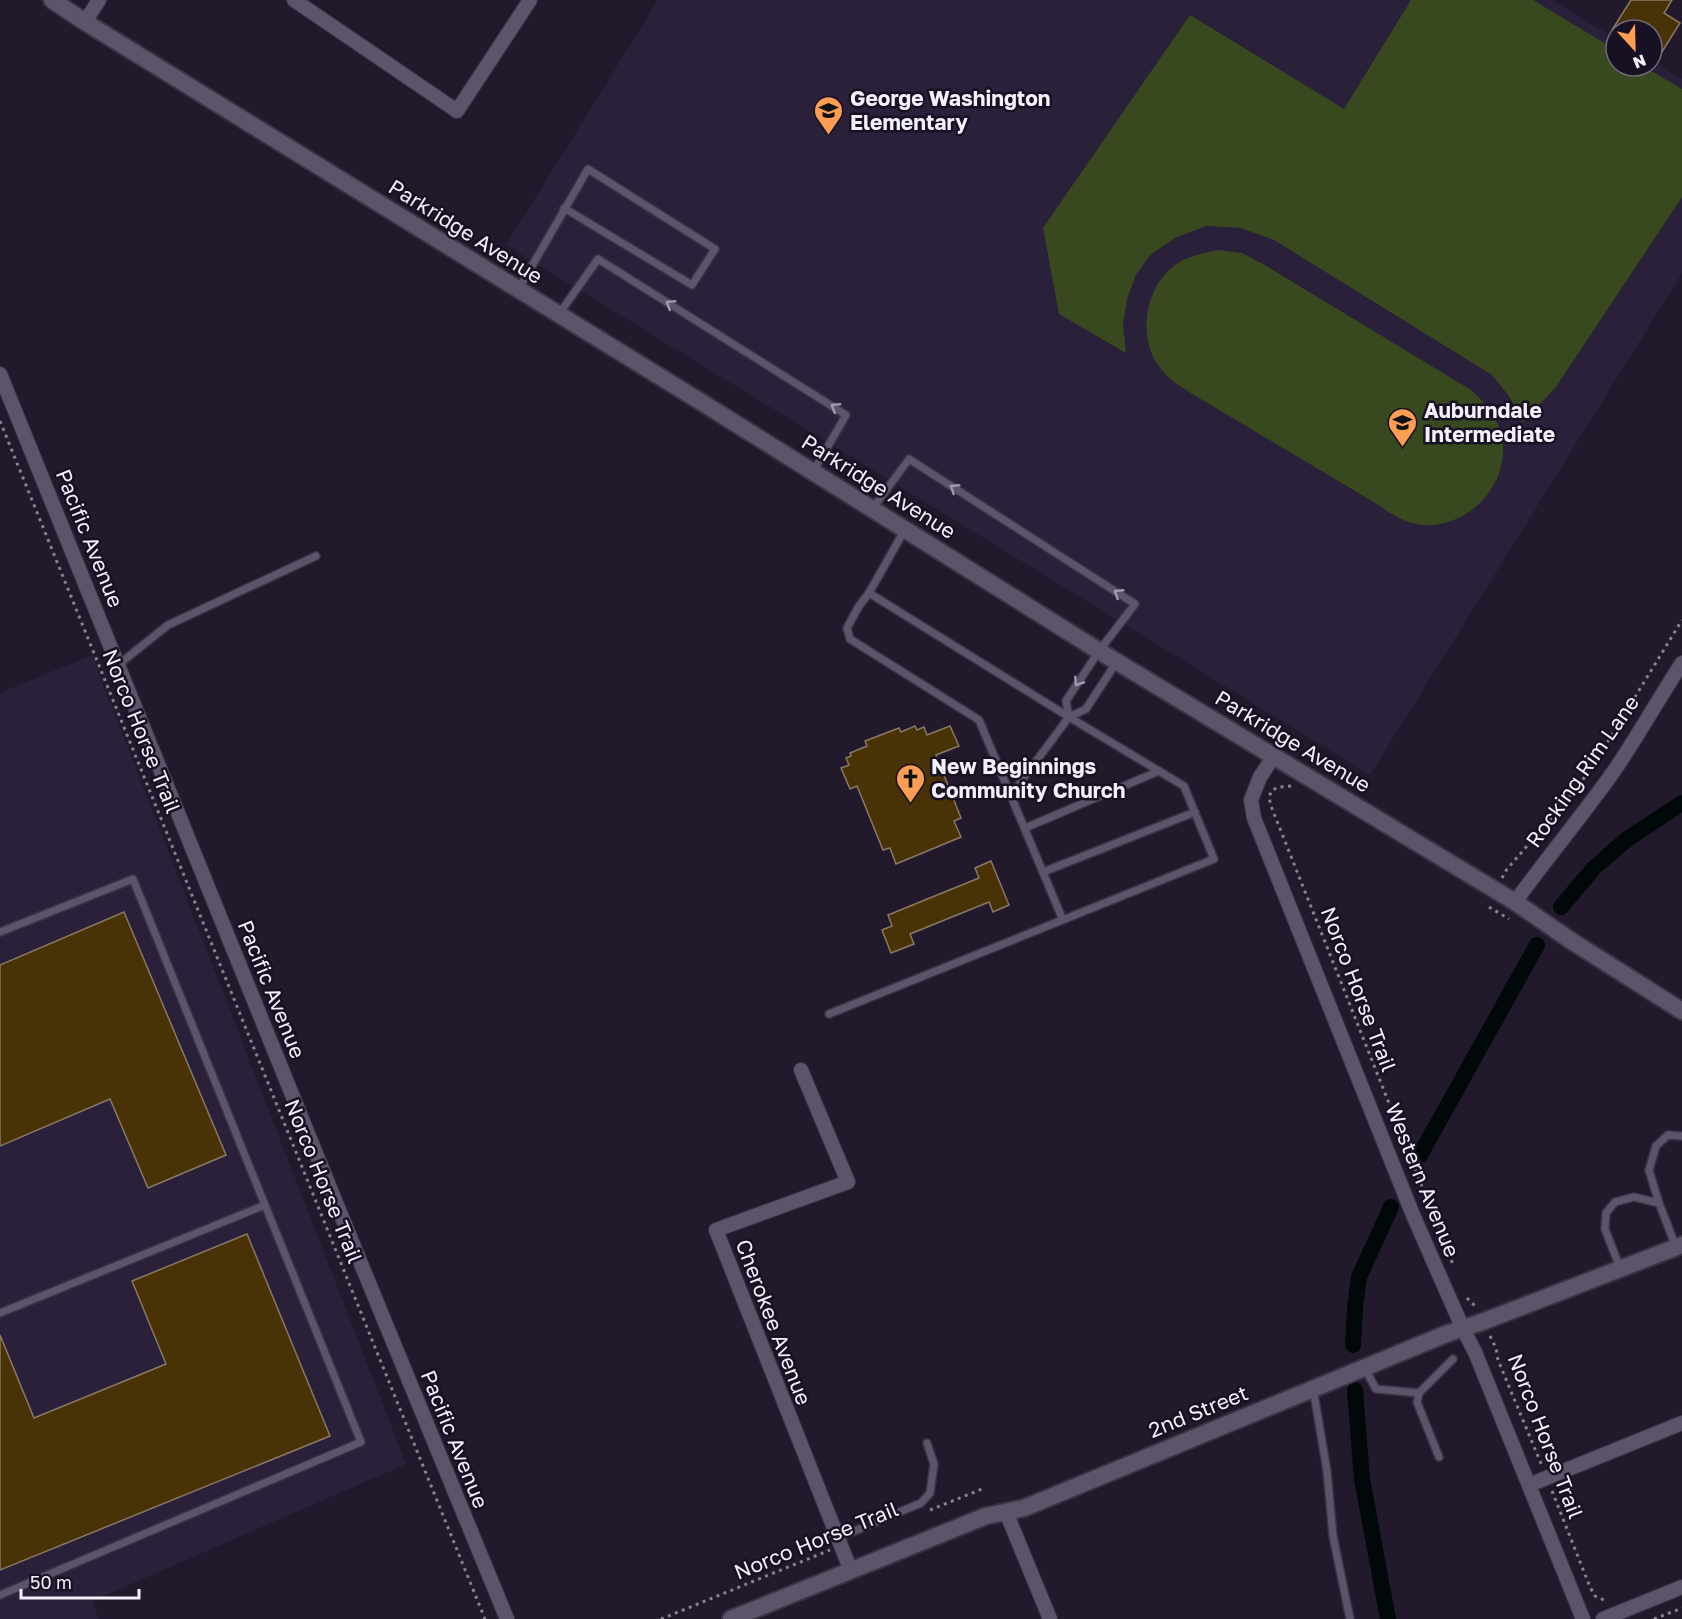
<svg xmlns="http://www.w3.org/2000/svg" width="1682" height="1619" font-family="'Golos Text',sans-serif">
<style>
.built{fill:#2a2039}
.green{fill:#38481f}
.lines{fill:none;stroke-linecap:round;stroke-linejoin:round}
.canal{stroke:#00080a;stroke-width:16}
.building{fill:#4a3207;stroke:#887963;stroke-width:1.5}
.service-casing{stroke:#393442;stroke-width:10}
.minor-casing{stroke:#393442;stroke-width:16}
.tertiary-casing{stroke:#393442;stroke-width:20}
.path{stroke:#878190;stroke-width:3;stroke-dasharray:3 4.5;stroke-linecap:butt}
.service{stroke:#5c546a;stroke-width:7}
.minor{stroke:#5c546a;stroke-width:14}
.tertiary{stroke:#5c546a;stroke-width:16}
.oneway{stroke:#a09aac}
.labels{text-anchor:middle;dominant-baseline:central;stroke-width:5;stroke-linejoin:round;paint-order:stroke}
.poi-label{font-size:21px;font-weight:bold;fill:#f3effc;stroke:#181123;text-anchor:start}
.street-label{font-size:21px;fill:#f3effc;stroke:#181123}
</style>
<rect width="100%" height="100%" fill="#221a2c"/>
<!-- built -->
<g class="built">
<path d="M658 0H1552L1616 39V66H1652V61L1682 79V273L1370 775 506 245Z"/>
<path d="M92 655 406 1464 92 1601 99 1619H0V693Z"/>
</g>
<!-- green -->
<g class="green">
<path d="M1411 0H1533L1616 50V66H1643L1682 89V197L1556 387 1522 423C1516 404 1505 390 1492 375L1274 240 1241 228 1206 226 1175 238 1150 255 1136 275 1127 299 1123 324 1126 353 1059 314 1043 228 1190 15 1344 109Z"/>
<path d="M1218 250 1242 253 1263 264 1471 390C1483 401 1493 411 1499 427 1517 476 1473 529 1422 525 1404 523 1391 514 1377 504L1189 392C1182 387 1173 382 1167 376 1162 370 1156 363 1153 357 1139 326 1148 285 1175 265 1188 256 1203 253 1218 250Z"/>
</g>
<g class="lines">
<!-- canal -->
<g class="canal">
<path d="M1561 907 1594 868 1626 840 1682 803"/>
<path d="M1420 1155 1537 945"/>
<path d="M1353 1345 1355 1307 1359 1277 1391 1207"/>
<path d="M1355 1390 1362 1479 1388 1619"/>
</g>
</g>
<!-- building -->
<g class="building">
<path d="M1631 0H1672L1664 13 1680 23 1660 55 1652 50V30H1612Z"/>
<path d="M915 726 917 730 924 727 927 735 950 726 959 746 936 755 961 818 954 821 961 837 896 864 890 848 883 850 857 786 850 789 841 768 849 765 846 758 851 756 850 753 867 746 865 741 899 728 901 732Z"/>
<path d="M991 861 1009 905 993 912 989 902 910 934 914 944 891 953 882 930 892 926 888 915 979 878 975 868Z"/>
<path d="M124 912 226 1155 148 1188 110 1099 0 1146V965Z"/>
<path d="M247 1234 330 1436 0 1570V1335L34 1418 166 1364 132 1281Z"/>
</g>
<g class="lines">
<defs>
<g id="service">
<path d="M518 290 588 169 715 249 692 285 564 208"/>
<path d="M559 314 598 259 846 415 813 472"/>
<path d="M873 508 909 459 1135 604 1099 651 1066 701 1069 717"/>
<path d="M869 593 904 531"/>
<path d="M118 665 168 625 316 556"/>
<path d="M1011 795 1069 717 1086 709 1116 663"/>
<path d="M1025 828 1159 771"/>
<path d="M1043 872 1195 812"/>
<path d="M0 932 133 879 361 1442 0 1595"/>
<path d="M829 1014 1214 859 1184 786 1069 717 869 593 859 606 847 628 850 639 979 720 1063 920"/>
<path d="M1676 1247 1659 1203 1649 1170 1656 1146 1668 1135 1682 1136"/>
<path d="M1620 1268 1605 1229 1606 1213 1615 1202 1634 1197 1659 1203"/>
<path d="M0 1313 265 1205"/>
<path d="M1364 1367 1376 1389 1419 1393"/>
<path d="M1313 1388 1327 1471 1333 1536 1350 1619"/>
<path d="M1439 1457 1417 1402 1419 1393 1453 1359"/>
<path d="M838 1538 921 1503 930 1493 934 1464 927 1443"/>
</g>
<g id="minor">
<path d="M294 0 457 111 530 0"/>
<path d="M85 22 99 0"/>
<path d="M0 374 334 1198 507 1619"/>
<path d="M1274 756 1260 777 1251 800 1254 818 1413 1215 1463 1329 1475 1352 1583 1619"/>
<path d="M1515 902C1547 858 1582 816 1614 771 1638 736 1659 698 1682 663"/>
<path d="M801 1070 848 1182 716 1230 851 1571"/>
<path d="M1529 1485 1682 1423"/>
<path d="M1006 1512 1050 1619"/>
<path d="M1603 1619 1682 1587"/>
</g>
<g id="tertiary">
<path d="M52 0 85 22 714 410 1099 651 1515 902 1570 940 1682 1011"/>
<path d="M731 1619 986 1516 1024 1508 1446 1334 1482 1322 1682 1245"/>
</g>
</defs>
<!-- service casing -->
<use href="#service" class="service-casing"/>
<!-- minor casing -->
<use href="#minor" class="minor-casing"/>
<!-- tertiary casing -->
<use href="#tertiary" class="tertiary-casing"/>
<!-- path -->
<g class="path">
<path d="M0 421 485 1619"/>
<path d="M1291 786 1280 787 1272 790 1269 797 1271 806 1454 1267"/>
<path d="M1502 878 1507 869 1564 804 1591 769 1682 620"/>
<path d="M1489 907 1509 919"/>
<path d="M1467 1298 1477 1308"/>
<path d="M1490 1336 1496 1348 1498 1360 1542 1466"/>
<path d="M1552 1491 1590 1587 1595 1596 1604 1600V1603"/>
<path d="M930 1510 982 1489"/>
<path d="M661 1619 830 1550"/>
<path d="M1654 1619 1682 1608"/>
</g>
<!-- service -->
<use href="#service" class="service"/>
<!-- minor -->
<use href="#minor" class="minor"/>
<!-- tertiary -->
<use href="#tertiary" class="tertiary"/>
</g>
<!-- one-way arrows -->
<defs><path id="oneway-chevron" d="M-2-3.5L2.5 0L-2 3.5" fill="none" stroke-width="1.6" stroke-linecap="round" stroke-linejoin="round" transform="scale(1.5)"/></defs>
<g class="oneway">
<use href="#oneway-chevron" transform="translate(670 304) rotate(-148)"/>
<use href="#oneway-chevron" transform="translate(835 407) rotate(-148)"/>
<use href="#oneway-chevron" transform="translate(954 488) rotate(-147)"/>
<use href="#oneway-chevron" transform="translate(1118 593) rotate(-147)"/>
<use href="#oneway-chevron" transform="translate(1078 682) rotate(123)"/>
</g>
<!-- icons -->
<defs>
<symbol id="school-pin" viewBox="-11 -11 22 30"><path d="M0 17L-7.5 6A9.5 9.5 0 1 1 7.5 6Z" fill="#fc9d53" stroke="#181123"/><path d="M0-5L7-2L0 1L-7-2ZM-4 1L0 2.5L4 1V4Q0 6-4 4Z" fill="#111"/></symbol>
<symbol id="church-pin" viewBox="-11 -11 22 30"><path d="M0 17L-7.5 6A9.5 9.5 0 1 1 7.5 6Z" fill="#fc9d53" stroke="#181123"/><path d="M-1.2-6h2.4v3.5h3.3v2.4h-3.3V6h-2.4V-.1h-3.3v-2.4h3.3Z" fill="#111"/></symbol>
</defs>
<g fill-rule="evenodd">
<use href="#school-pin" x="812" y="94" width="33" height="45"/>
<use href="#school-pin" x="1386" y="406" width="33" height="45"/>
<use href="#church-pin" x="894" y="762" width="33" height="45"/>
</g>
<g class="labels">
<!-- poi labels -->
<g class="poi-label">
<text x="850" y="98">George Washington<tspan x="850" dy="24">Elementary</tspan></text>
<text x="1424" y="410">Auburndale<tspan x="1424" dy="24">Intermediate</tspan></text>
<text x="931" y="766">New Beginnings<tspan x="931" dy="24">Community Church</tspan></text>
</g>
<!-- street labels -->
<g class="street-label">
<text transform="translate(466 231) rotate(32)">Parkridge Avenue</text>
<text transform="translate(879 486) rotate(32)">Parkridge Avenue</text>
<text transform="translate(90 538) rotate(68)">Pacific Avenue</text>
<text transform="translate(142 731) rotate(68)">Norco Horse Trail</text>
<text transform="translate(1293 741) rotate(31)">Parkridge Avenue</text>
<text transform="translate(1582 771) rotate(-55)">Rocking Rim Lane</text>
<text transform="translate(272 989) rotate(68)">Pacific Avenue</text>
<text transform="translate(1359 989) rotate(69)">Norco Horse Trail</text>
<text transform="translate(1423 1180) rotate(68)">Western Avenue</text>
<text transform="translate(324 1181) rotate(68)">Norco Horse Trail</text>
<text transform="translate(774 1322) rotate(69)">Cherokee Avenue</text>
<text transform="translate(1198 1411) rotate(-22)">2nd Street</text>
<text transform="translate(1546 1436) rotate(69)">Norco Horse Trail</text>
<text transform="translate(455 1439) rotate(68)">Pacific Avenue</text>
<text transform="translate(816 1540) rotate(-22)">Norco Horse Trail</text>
</g>
</g>
<!-- north arrow -->
<g transform="translate(1634 48) rotate(158)"><circle r="28" fill="#181123" stroke="#706a7a" stroke-width="1.5"/>
<path d="M0-4.5L10 22L0 15L-10 22Z" fill="#fc9d53"/>
<text y="-9" font-size="16" font-weight="bold" text-anchor="middle" fill="#f3effc">N</text>
</g>
<!-- scale -->
<path d="M21 1589v9h118v-9" fill="none" stroke="#f3effc" stroke-width="3"/>
<text x="30" y="1589" font-size="18" fill="#f3effc" stroke="#181123" stroke-width="4.5" paint-order="stroke">50 m</text>
</svg>
